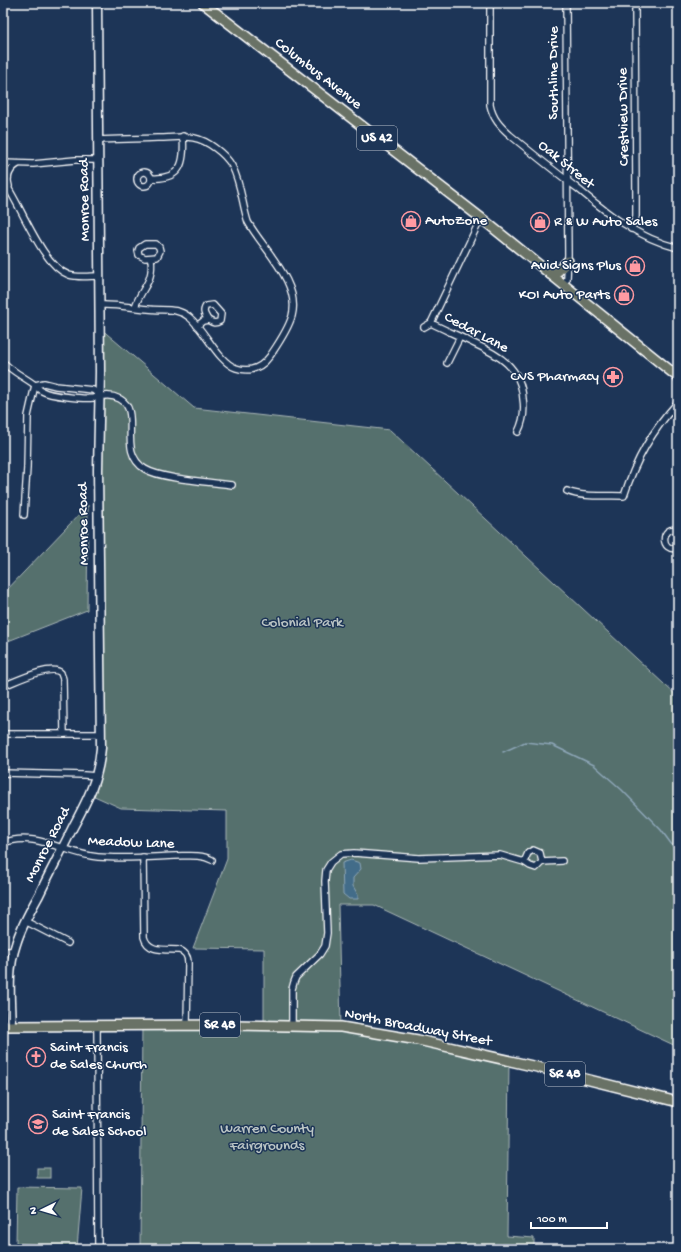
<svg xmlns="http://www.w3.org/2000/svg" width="681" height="1252" font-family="'Gochi Hand',sans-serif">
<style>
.green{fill:#546f6d;stroke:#aab7b6}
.water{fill:#426c89;stroke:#8ea7b8}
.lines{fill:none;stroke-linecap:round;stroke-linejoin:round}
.stream{stroke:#8ea7b8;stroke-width:1.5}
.street-casing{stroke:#fff;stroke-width:8}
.secondary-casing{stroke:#fff;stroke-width:11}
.primary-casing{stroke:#fff;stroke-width:12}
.street{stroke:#1d3557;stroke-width:5.5}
.secondary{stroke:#1d3557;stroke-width:8}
.primary{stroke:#697266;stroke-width:9}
.labels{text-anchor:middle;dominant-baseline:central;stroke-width:3;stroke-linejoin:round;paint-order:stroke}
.shield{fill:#1d3557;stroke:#bbc2cd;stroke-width:1}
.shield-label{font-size:14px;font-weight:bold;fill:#fff}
.street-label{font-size:15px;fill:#fff;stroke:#1d3557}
.poi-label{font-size:15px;fill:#fff;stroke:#1d3557;text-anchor:start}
.park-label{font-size:15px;fill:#bbc5c5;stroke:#1d3557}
</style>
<rect width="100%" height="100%" fill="#1d3557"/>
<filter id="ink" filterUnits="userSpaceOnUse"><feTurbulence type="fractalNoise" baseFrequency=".025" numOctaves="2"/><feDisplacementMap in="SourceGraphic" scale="8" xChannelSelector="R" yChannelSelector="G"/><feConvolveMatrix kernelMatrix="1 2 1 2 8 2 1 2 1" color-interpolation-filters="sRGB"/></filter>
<g filter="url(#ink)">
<!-- green -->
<g class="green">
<path d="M100 328 194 408 390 430 678 697V1047L374 905H338L341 1027 509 1061 507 1236 534 1238V1249H140L142 1025H264V949L193 948 227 859V811L121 808 90 794 97 776Z"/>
<path d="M88 505 87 610 3 643V594Z"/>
<rect x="37" y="1168" width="13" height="10"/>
<path d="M17 1187 82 1188 77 1248 16 1243Z"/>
</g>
<!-- water -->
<path class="water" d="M351 860 360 863 361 869 353 878V886L358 895V899H349L343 894 342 863Z"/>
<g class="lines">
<!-- stream -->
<path class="stream" d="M503 752 525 742 552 745 594 765 622 790 661 830 678 853"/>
<defs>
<g id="street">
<path d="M490 3V105C493 119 500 126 510 135 532 153 554 171 577 188 608 214 638 238 678 248"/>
<path d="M98 140C118 139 137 139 157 138 181 138 194 132 215 148 222 153 228 159 232 166 241 183 242 204 248 222 263 249 301 283 292 316 288 330 278 344 270 356 262 367 251 373 236 368 218 362 205 330 189 317 176 307 164 311 148 309 132 308 117 304 100 305"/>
<path d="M3 163 33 164 75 160H98"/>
<circle cx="144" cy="179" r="7"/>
<path d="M151 178C182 180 185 162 183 136"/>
<path d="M3 180C21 204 41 265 69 275 78 278 90 276 100 276"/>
<path d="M9 186C6 176 10 169 18 164"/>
<path d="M631 229 636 217V198L635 3"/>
<path d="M145 244H156L159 247 160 251 157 257 145 258 139 255 138 251 139 248Z"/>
<path d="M563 284 567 279 568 254 566 3"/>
<path d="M135 307C142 286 154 283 151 258"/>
<path d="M431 323C445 330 459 336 473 343 499 355 521 367 523 399 525 411 523 422 518 432"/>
<path d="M197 326 203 321 208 320C213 323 215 324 220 321L221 314 213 305 206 306C202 312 205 315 208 320"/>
<path d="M424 327 431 323 481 218"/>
<path d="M3 362C13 372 24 377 35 385 37 387 39 390 42 391 50 396 84 399 93 398 103 396 110 394 120 399 143 412 116 451 145 469 161 479 211 482 232 485"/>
<path d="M447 363 460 337"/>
<path d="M35 385 44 383 56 386 93 390 100 396"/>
<path d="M567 491C584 498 605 495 624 496 636 459 652 431 678 402"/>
<path d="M24 515 27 468 28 416 35 385"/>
<path d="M678 530C660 525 660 553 678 548"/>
<path d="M3 686C14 682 52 663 61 673 61 674 63 678 63 679L64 734"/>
<path d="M3 734H100"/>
<path d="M3 773 84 775 97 776"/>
<path d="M3 843C36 830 65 854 98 857 124 859 150 857 175 856 187 856 201 854 212 860"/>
<path d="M143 857 144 937C148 953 166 949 179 950 185 952 188 955 188 963L187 1025"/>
<path d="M542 862 562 861"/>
<path d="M25 921 68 943"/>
<path d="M3 951H14"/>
<path d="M97 1025 98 1249"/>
<path d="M292 1026V989L294 982 296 977 320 954 325 946 327 933 325 881 326 870 331 862 341 854 354 853 419 858 500 855 524 862 530 866 536 868 542 862 540 853 533 850 528 853 524 862"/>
</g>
<path id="secondary" d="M11 1026C10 999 7 970 16 944 21 927 30 911 39 895 50 872 62 850 73 827 88 799 98 780 101 748L98 470 100 372 97 3"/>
<g id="primary">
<path d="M203 3 481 218 678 377"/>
<path d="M550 274 558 271 568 261"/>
<path d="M3 1026 237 1025 341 1027 418 1040 537 1067 678 1102"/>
</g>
</defs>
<!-- street casing -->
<use href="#street" class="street-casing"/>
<!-- secondary casing -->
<use href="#secondary" class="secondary-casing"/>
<!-- primary casing -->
<use href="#primary" class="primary-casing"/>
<!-- street -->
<use href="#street" class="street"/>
<!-- secondary -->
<use href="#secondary" class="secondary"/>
<!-- primary -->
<use href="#primary" class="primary"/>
</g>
</g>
<!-- icons -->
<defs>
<symbol id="shop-ring" viewBox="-11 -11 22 22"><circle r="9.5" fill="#1d3557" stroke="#ff9aa2" stroke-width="1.5"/><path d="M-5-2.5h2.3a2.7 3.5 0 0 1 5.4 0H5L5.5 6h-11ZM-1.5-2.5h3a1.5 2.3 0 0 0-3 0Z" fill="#ff9aa2"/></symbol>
<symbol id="pharmacy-ring" viewBox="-11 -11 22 22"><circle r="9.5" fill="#1d3557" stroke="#ff9aa2" stroke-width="1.5"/><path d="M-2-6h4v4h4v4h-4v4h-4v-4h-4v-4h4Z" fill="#ff9aa2"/></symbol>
<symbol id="church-ring" viewBox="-11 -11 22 22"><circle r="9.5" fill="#1d3557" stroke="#ff9aa2" stroke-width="1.5"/><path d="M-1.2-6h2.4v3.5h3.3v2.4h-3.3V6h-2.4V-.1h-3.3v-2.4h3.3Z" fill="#ff9aa2"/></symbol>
<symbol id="school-ring" viewBox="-11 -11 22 22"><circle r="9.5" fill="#1d3557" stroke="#ff9aa2" stroke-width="1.5"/><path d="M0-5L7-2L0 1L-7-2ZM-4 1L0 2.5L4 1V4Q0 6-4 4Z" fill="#ff9aa2"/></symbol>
</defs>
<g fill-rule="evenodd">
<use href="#shop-ring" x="400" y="210" width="22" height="22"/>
<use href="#shop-ring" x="529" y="211" width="22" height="22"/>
<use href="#shop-ring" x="624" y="255" width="22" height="22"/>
<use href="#shop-ring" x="613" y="284" width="22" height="22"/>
<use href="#pharmacy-ring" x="602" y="366" width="22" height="22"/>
<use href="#church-ring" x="25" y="1046" width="22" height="22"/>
<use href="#school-ring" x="27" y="1113" width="22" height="22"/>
</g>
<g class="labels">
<!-- shield labels -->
<g class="shield">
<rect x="357" y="126" width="40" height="24" rx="3"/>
<rect x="200" y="1013" width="40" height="24" rx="3"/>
<rect x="545" y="1062" width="40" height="24" rx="3"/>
</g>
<g class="shield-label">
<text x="377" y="138">US 42</text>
<text x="220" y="1025">SR 48</text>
<text x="565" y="1074">SR 48</text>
</g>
<!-- street labels -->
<g class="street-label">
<text transform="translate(554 73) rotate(-90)">Southline Drive</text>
<text transform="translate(318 74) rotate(38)">Columbus Avenue</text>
<text transform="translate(624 117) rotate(-91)">Crestview Drive</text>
<text transform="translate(566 165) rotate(39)">Oak Street</text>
<text transform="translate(85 200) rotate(-91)">Monroe Road</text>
<text transform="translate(476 333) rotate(28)">Cedar Lane</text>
<text transform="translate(84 524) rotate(-91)">Monroe Road</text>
<text transform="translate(131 843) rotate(2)">Meadow Lane</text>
<text transform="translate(48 845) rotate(-63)">Monroe Road</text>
<text transform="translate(418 1028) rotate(11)">North Broadway Street</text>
</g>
<!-- poi labels -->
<g class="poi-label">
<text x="425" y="221">AutoZone</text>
<text x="554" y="222">R &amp; W Auto Sales</text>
<text x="621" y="266" text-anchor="end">Avid Signs Plus</text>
<text x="610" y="295" text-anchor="end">KOI Auto Parts</text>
<text x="599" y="377" text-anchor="end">CVS Pharmacy</text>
<text x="50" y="1048">Saint Francis<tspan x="50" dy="17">de Sales Church</tspan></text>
<text x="52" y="1115">Saint Francis<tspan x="52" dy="17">de Sales School</tspan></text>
</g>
<!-- park labels -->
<g class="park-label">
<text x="302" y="623">Colonial Park</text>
<text x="267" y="1129">Warren County<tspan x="267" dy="17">Fairgrounds</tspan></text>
</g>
</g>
<!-- margin -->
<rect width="681" height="1252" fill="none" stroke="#1d3557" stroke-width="16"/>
<rect x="8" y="8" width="665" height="1236" fill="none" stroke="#fff" stroke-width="1.5" filter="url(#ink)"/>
<!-- north arrow -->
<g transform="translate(42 1210) rotate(265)" stroke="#1d3557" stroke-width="3" paint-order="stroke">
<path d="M0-3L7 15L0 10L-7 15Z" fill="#ffffff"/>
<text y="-6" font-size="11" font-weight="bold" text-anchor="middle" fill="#ffffff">N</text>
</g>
<!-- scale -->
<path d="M531 1222v6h76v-6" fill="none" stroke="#ffffff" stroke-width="2"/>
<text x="537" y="1222" font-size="12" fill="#ffffff" stroke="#1d3557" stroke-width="3" paint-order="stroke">100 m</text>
</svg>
